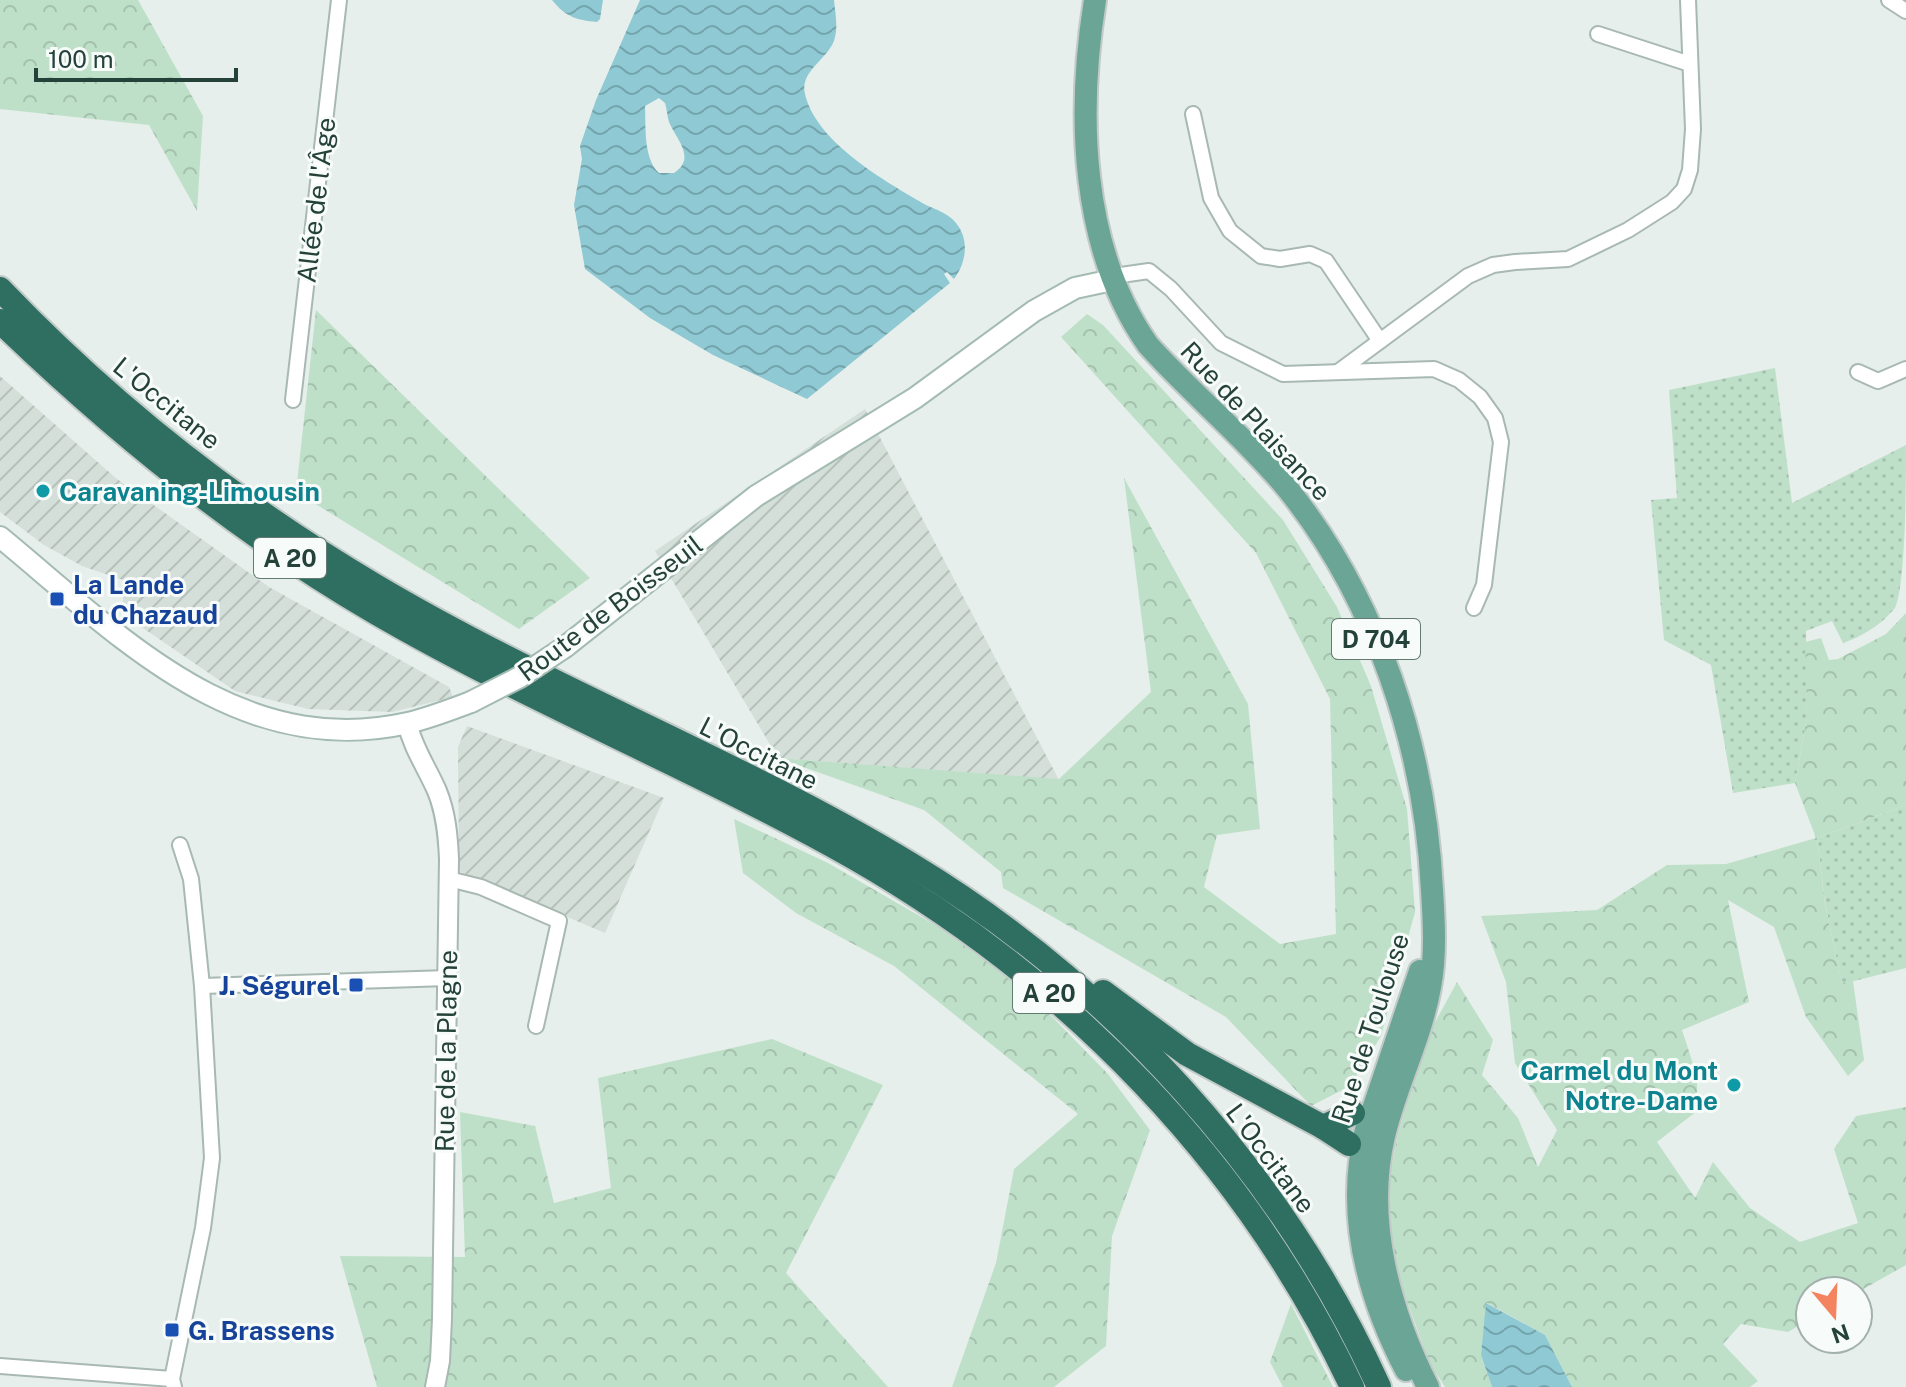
<svg xmlns="http://www.w3.org/2000/svg" width="1906" height="1387" font-family="'Public Sans',sans-serif">
<style>
.industrial{fill:url(#industrial-furrows)}
.grass{fill:url(#grass-dots)}
.forest{fill:url(#forest-crowns)}
.water{fill:url(#water-waves);fill-rule:evenodd}
.lines{fill:none;stroke-linecap:round;stroke-linejoin:round}
.minor-casing{stroke:#a8b8b2;stroke-width:18}
.tertiary-casing{stroke:#a8b8b2;stroke-width:22}
.secondary-casing{stroke:#a4bbb3;stroke-width:24}
.primary-casing{stroke:#c2cac8;stroke-width:26}
.motorway-casing{stroke:#c2cac8;stroke-width:28}
.minor{stroke:#fff;stroke-width:14}
.tertiary{stroke:#fff;stroke-width:18}
.secondary{stroke:#fff;stroke-width:20}
.primary{stroke:#6aa596;stroke-width:22}
.motorway{stroke:#2f6f62;stroke-width:24}
.secondary-bridge-casing{stroke:#a4bbb3;stroke-width:24;stroke-linecap:butt}
.secondary-bridge{stroke:#fff;stroke-width:20}
.culture-dot{fill:#0f9aa8;stroke:#f7fbf9;stroke-width:3}
.transit-dot{fill:#1a4fb4;stroke:#f7fbf9;stroke-width:3}
.labels{text-anchor:middle;dominant-baseline:central;stroke-width:6;stroke-linejoin:round;paint-order:stroke}
.shield{fill:#f7fbf9;stroke:#637a73;stroke-width:2}
.shield-label{font-size:24px;font-weight:bold;fill:#24423a}
.street-label{font-size:26px;fill:#24423a;stroke:#f7fbf9}
.culture-label{font-size:26px;font-weight:bold;fill:#0d838f;stroke:#f7fbf9;text-anchor:start}
.transit-label{font-size:26px;font-weight:bold;fill:#164399;stroke:#f7fbf9;text-anchor:start}
</style>
<defs>
<pattern id="industrial-furrows" width="10" height="10" patternUnits="userSpaceOnUse" patternTransform="scale(2)"><rect width="10" height="10" fill="#d4dfda"/><path d="M-1 1l2-2M0 10L10 0M9 11l2-2" fill="none" stroke="#b6c1bc"/></pattern>
<pattern id="grass-dots" width="8" height="8" patternUnits="userSpaceOnUse" patternTransform="scale(2)"><rect width="8" height="8" fill="#bfe0c8"/><path d="M2 2h.1M6 6h.1" fill="none" stroke="#a4c1ad" stroke-width="1.8" stroke-linecap="round"/></pattern>
<pattern id="forest-crowns" width="20" height="18" patternUnits="userSpaceOnUse" patternTransform="scale(2)"><rect width="20" height="18" fill="#bfe0c8"/><path d="M2 6a3 3 0 1 1 6 0M12 15a3 3 0 1 1 6 0" fill="none" stroke="#a4c1ad"/></pattern>
<pattern id="water-waves" width="16" height="10" patternUnits="userSpaceOnUse" patternTransform="scale(2)"><rect width="16" height="10" fill="#8ec9d4"/><path d="M0 5q4-4 8 0t8 0" fill="none" stroke="#74a5ad"/></pattern>
</defs>
<rect width="100%" height="100%" fill="#e6efeb"/>
<!-- industrial -->
<g class="industrial">
<path d="M0 376 117 479 269 587 449 687 453 697 392 712 308 709 235 691 121 613 126 581 82 566 44 545 0 512Z"/>
<path d="M865 409 1059 780 778 758 655 551Z"/>
<path d="M467 726 664 798 605 933 459 871 458 747Z"/>
</g>
<!-- grass -->
<g class="grass">
<path d="M1775 368 1792 503 1906 445C1906 479 1906 584 1895 608 1881 625 1863 636 1843 643L1832 621 1806 631 1807 717 1795 783 1733 793 1711 665 1664 640 1651 500 1677 498 1669 390Z"/>
<path d="M1906 805V968L1842 984 1825 903 1817 838Z"/>
</g>
<!-- forest -->
<g class="forest">
<path d="M0 0H138L203 116 197 211 149 125 0 109Z"/>
<path d="M316 310 590 578 519 629 296 492Z"/>
<path d="M1087 314 1103 325 1283 520 1337 607 1371 686 1407 809 1415 912 1381 1036 1350 1086 1311 1106 1226 1017 1003 888 1001 872 924 810 778 758 1059 779 1151 692 1124 478 1248 704 1260 829 1217 835 1204 887 1280 944 1336 934 1330 699 1256 553 1061 337Z"/>
<path d="M1906 613V805L1817 838 1825 904 1842 983 1853 981 1864 1060 1848 1076 1806 1017 1774 927 1728 900 1749 1002 1682 1030 1697 1076V1111L1657 1142 1695 1198 1713 1162 1750 1208 1800 1242 1858 1223 1834 1149 1856 1116 1906 1107V1265L1858 1292 1810 1291V1319L1788 1332 1741 1324 1723 1344 1758 1381 1750 1387H1572L1545 1335 1487 1303 1481 1355 1492 1387H1445L1430 1364 1398 1277 1384 1205 1398 1133 1427 1037 1457 982 1493 1040 1482 1075 1518 1118 1538 1167 1557 1130 1515 1063 1506 982 1481 916 1597 910 1667 865 1726 864 1816 838 1795 783 1807 717 1805 642 1821 638 1829 660 1838 659 1886 634Z"/>
<path d="M734 819 828 863 937 926 1027 991 1108 1074 1150 1130 1112 1236 1106 1346 1054 1387H952L996 1263 1014 1169 1078 1114 894 966 796 913 743 873Z"/>
<path d="M772 1039 883 1085 786 1273 888 1387H377L340 1256 465 1257 460 1112 535 1126 554 1203 611 1188 598 1078Z"/>
<path d="M1291 1304 1333 1387H1283L1270 1362Z"/>
</g>
<!-- water -->
<g class="water">
<path d="M552 0H603L600 19 597 22C576 20 566 17 552 0Z"/>
<path d="M640 0H834C835 11 838 26 835 37 831 58 799 70 805 94 816 141 880 178 919 201 931 209 947 211 956 223 970 240 966 263 954 279L947 272 944 274 950 283 807 399 713 355 650 318 585 269 574 205 582 159 580 146 596 100ZM659 98 665 103C667 109 667 116 669 122 676 139 697 158 674 173H659C643 158 646 126 645 106Z"/>
<path d="M1486 1303 1545 1335 1572 1387H1492L1481 1355Z"/>
</g>
<g class="lines">
<defs>
<g id="minor">
<path d="M1889 0 1906 11"/>
<path d="M1598 34 1690 64"/>
<path d="M1193 114 1211 198 1230 231 1261 256 1280 259 1310 254 1326 261 1380 341"/>
<path d="M1114 276 1149 271 1171 289 1221 343 1283 374 1434 369 1459 380 1480 397 1495 418 1501 442 1484 585 1474 608"/>
<path d="M1338 372 1468 276 1493 265 1515 262 1568 259 1628 230 1672 202 1684 189 1690 170 1693 129 1688 0"/>
<path d="M1858 372 1878 381 1906 369"/>
<path d="M293 400 339 0"/>
<path d="M449 879 481 887 559 921 536 1026"/>
<path d="M202 986 448 978"/>
<path d="M0 1366 172 1379"/>
<path d="M174 1387 172 1379 203 1228 212 1158 202 986 191 879 180 845"/>
</g>
<path id="tertiary" d="M407 723C413 748 427 768 437 791 446 813 448 836 449 859L442 1319 440 1361 435 1387"/>
<g id="secondary">
<path d="M0 537C118 634 237 761 408 723 429 718 450 710 471 702"/>
<path d="M565 647 756 496 915 398 1034 311 1075 288 1103 282 1114 276"/>
</g>
<g id="primary">
<path d="M1095 0C1077 113 1080 248 1148 345 1192 394 1245 437 1287 488 1377 600 1425 747 1432 890 1434 921 1436 956 1430 987 1421 1038 1396 1085 1384 1136 1364 1221 1390 1312 1428 1387"/>
<path d="M1406 1370C1367 1295 1345 1214 1366 1130L1420 971"/>
</g>
<g id="motorway">
<path d="M0 289C110 404 237 504 374 585 547 688 738 760 910 864 1111 985 1282 1173 1379 1387"/>
<path d="M0 321C114 431 237 532 375 612 530 702 697 769 853 857 1068 980 1246 1162 1352 1387"/>
<path d="M1103 992 1187 1054 1323 1127 1349 1144"/>
<path d="M1323 1127 1353 1113"/>
</g>
</defs>
<!-- minor casing -->
<use href="#minor" class="minor-casing"/>
<!-- tertiary casing -->
<use href="#tertiary" class="tertiary-casing"/>
<!-- secondary casing -->
<use href="#secondary" class="secondary-casing"/>
<!-- primary casing -->
<use href="#primary" class="primary-casing"/>
<!-- motorway casing -->
<use href="#motorway" class="motorway-casing"/>
<!-- minor -->
<use href="#minor" class="minor"/>
<!-- tertiary -->
<use href="#tertiary" class="tertiary"/>
<!-- secondary -->
<use href="#secondary" class="secondary"/>
<!-- primary -->
<use href="#primary" class="primary"/>
<!-- motorway -->
<use href="#motorway" class="motorway"/>
<defs>
<path id="secondary-bridge" d="M471 702 520 677 565 647"/>
</defs>
<!-- secondary-bridge casing -->
<use href="#secondary-bridge" class="secondary-bridge-casing"/>
<!-- secondary-bridge -->
<use href="#secondary-bridge" class="secondary-bridge"/>
</g>
<!-- markers -->
<g class="culture-dot">
<circle cx="43" cy="491" r="8"/>
<circle cx="1734" cy="1085" r="8"/>
</g>
<g class="transit-dot">
<rect x="49" y="591" width="16" height="16" rx="4"/>
<rect x="348" y="977" width="16" height="16" rx="4"/>
<rect x="164" y="1322" width="16" height="16" rx="4"/>
</g>
<g class="labels">
<!-- shield labels -->
<g class="shield">
<rect x="254" y="538" width="72" height="40" rx="6"/>
<rect x="1332" y="619" width="88" height="40" rx="6"/>
<rect x="1013" y="973" width="72" height="40" rx="6"/>
</g>
<g class="shield-label">
<text x="290" y="558">A 20</text>
<text x="1376" y="639">D 704</text>
<text x="1049" y="993">A 20</text>
</g>
<!-- street labels -->
<g class="street-label">
<text transform="translate(316 200) rotate(-83)">Allée de l'Âge</text>
<text transform="translate(167 403) rotate(39)">L'Occitane</text>
<text transform="translate(1256 421) rotate(47)">Rue de Plaisance</text>
<text transform="translate(610 608) rotate(-37)">Route de Boisseuil</text>
<text transform="translate(759 753) rotate(27)">L'Occitane</text>
<text transform="translate(1370 1028) rotate(-72)">Rue de Toulouse</text>
<text transform="translate(446 1051) rotate(-89)">Rue de la Plagne</text>
<text transform="translate(1271 1158) rotate(53)">L'Occitane</text>
</g>
<!-- culture labels -->
<g class="culture-label">
<text x="59" y="491">Caravaning-Limousin</text>
<text x="1718" y="1070" text-anchor="end">Carmel du Mont<tspan x="1718" dy="30">Notre-Dame</tspan></text>
</g>
<!-- transit labels -->
<g class="transit-label">
<text x="73" y="584">La Lande<tspan x="73" dy="30">du Chazaud</tspan></text>
<text x="340" y="985" text-anchor="end">J. Ségurel</text>
<text x="188" y="1330">G. Brassens</text>
</g>
</g>
<!-- north arrow -->
<g transform="translate(1834 1315) rotate(161)"><circle r="38" fill="#f7fbf9" stroke="#a3b1ad" stroke-width="2"/>
<path d="M0-6L14 30L0 20L-14 30Z" fill="#f4845f"/>
<text y="-12" font-size="22" font-weight="bold" text-anchor="middle" fill="#24423a">N</text>
</g>
<!-- scale -->
<path d="M36 68v12h200v-12" fill="none" stroke="#24423a" stroke-width="4"/>
<text x="48" y="68" font-size="24" fill="#24423a" stroke="#f7fbf9" stroke-width="6" paint-order="stroke">100 m</text>
</svg>
